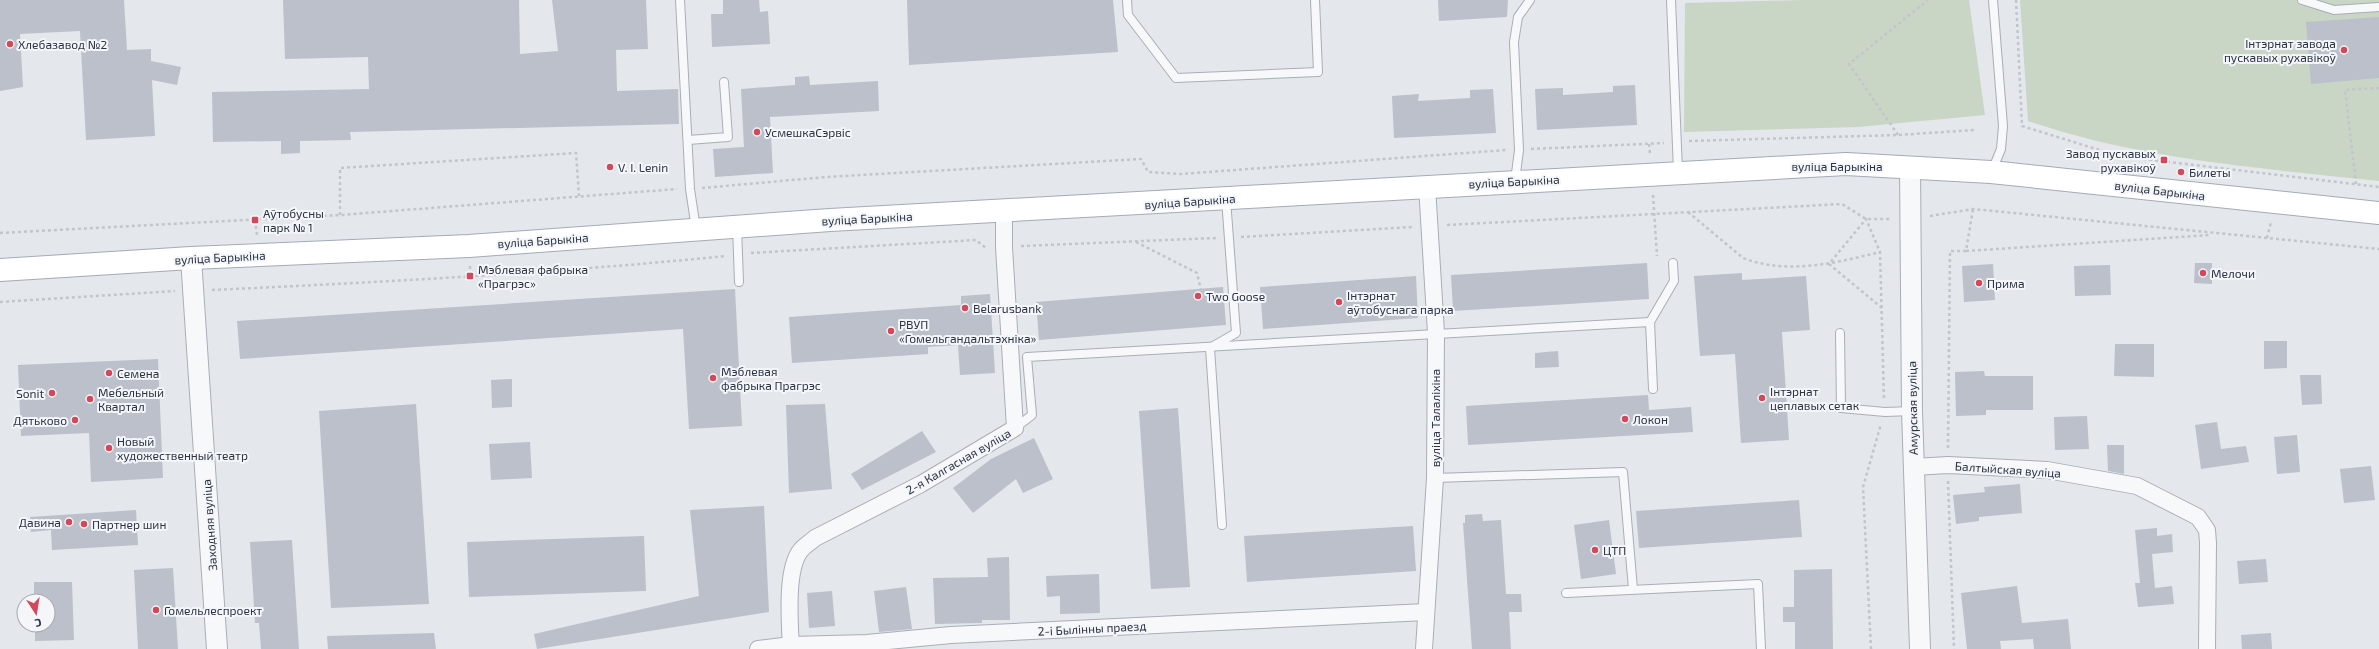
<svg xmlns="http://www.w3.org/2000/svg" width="2379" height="649" font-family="'Exo 2',sans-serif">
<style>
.green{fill:#c9d6c5}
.building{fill:#bbc0ca}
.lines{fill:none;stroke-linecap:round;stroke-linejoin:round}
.service-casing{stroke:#a9aeb7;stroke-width:10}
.minor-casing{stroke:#a9aeb7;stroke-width:18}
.tertiary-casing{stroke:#a9aeb7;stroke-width:22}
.primary-casing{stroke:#a3abb8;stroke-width:24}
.path{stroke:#c2c5cb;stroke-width:2.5;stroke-dasharray:3 3;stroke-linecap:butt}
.service{stroke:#f7f8fa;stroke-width:8}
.minor{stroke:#f7f8fa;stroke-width:16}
.tertiary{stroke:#f7f8fa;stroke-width:20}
.primary{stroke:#fff;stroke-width:22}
.poi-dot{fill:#d1495b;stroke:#f4f6f9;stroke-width:1.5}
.labels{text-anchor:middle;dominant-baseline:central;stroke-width:4;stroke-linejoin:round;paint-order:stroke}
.poi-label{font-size:12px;fill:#2b3445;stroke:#f4f6f9;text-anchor:start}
.street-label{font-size:12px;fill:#2b3445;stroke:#f4f6f9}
</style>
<rect width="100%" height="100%" fill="#e4e7ec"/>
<!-- green -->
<g class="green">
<path d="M1804 0H1969L1985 115 1858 127 1684 132 1685 3Z"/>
<path d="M2020 0H2379V181C2261 168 2141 160 2028 121Z"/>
</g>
<!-- building -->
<g class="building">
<path d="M0 0H124L127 50 151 49V61L181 67 177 85 152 80 155 136 86 140 80 31 20 34 23 87 0 91Z"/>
<path d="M283 0H519L520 54 558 51 552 0H646L648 49 616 50 617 91 678 89 679 124 350 132 351 140 300 141V153L281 154V141L213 142 212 92 369 89 368 57 285 59Z"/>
<path d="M723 0H759L760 12 768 11 770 44 712 47 711 14H723Z"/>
<path d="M907 0H1113L1118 52 909 65Z"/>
<path d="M1438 0H1508L1507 17 1439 21Z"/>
<path d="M2379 17V78L2311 84 2306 22Z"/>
<path d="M809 76 810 85 878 81 879 111 770 117 773 173 715 177 713 149 744 147 741 89 795 85V77Z"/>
<path d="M1635 85 1637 125 1537 130 1535 89 1563 88V95L1613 92V86Z"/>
<path d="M1493 89 1496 133 1394 138 1392 96 1419 94 1418 101 1470 98V90Z"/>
<path d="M1647 263 1649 299 1453 311 1451 275Z"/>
<path d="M2195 263H2212V284L2194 283Z"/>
<path d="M1993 264 1995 300 1964 302 1962 266Z"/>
<path d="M2110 265 2111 295 2075 296 2074 266Z"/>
<path d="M1742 273V280L1806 276 1810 330 1782 332 1789 440 1741 443 1735 354 1700 356 1694 276Z"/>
<path d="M1416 276 1418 318 1263 329 1260 287Z"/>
<path d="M1223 287 1226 325 1039 340 1036 302Z"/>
<path d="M735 289 742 426 689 429 683 329 240 359 237 321Z"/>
<path d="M990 294 995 373 960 375 958 345 928 347V354L792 363 789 317 961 305V296Z"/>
<path d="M2264 341H2287V368L2264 369Z"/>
<path d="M2115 344H2154V377L2114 376Z"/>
<path d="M1558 351 1559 367 1535 368V353Z"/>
<path d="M158 359 163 478 91 482 89 433 21 436 18 365Z"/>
<path d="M1984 371 1985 376H2033V410H1986V415L1956 416 1955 372Z"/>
<path d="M2300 375H2321L2322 404 2302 405Z"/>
<path d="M512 379V407L492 408 491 380Z"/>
<path d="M1648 395 1649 410 1691 407 1693 432 1468 445 1466 406Z"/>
<path d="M416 404 429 604 331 608 319 411Z"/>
<path d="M825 404 832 489 789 493 786 405Z"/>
<path d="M1178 408 1190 587 1151 589 1139 411Z"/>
<path d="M2087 416 2089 449 2055 450 2054 417Z"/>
<path d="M2217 422 2221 449 2246 446 2249 462 2201 469 2195 425Z"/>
<path d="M922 431 936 452 862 490 851 474Z"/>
<path d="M2297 435 2300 472 2277 474 2274 437Z"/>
<path d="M1034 438 1053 479 1023 493 1016 479 973 513 953 488 991 459Z"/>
<path d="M530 442 532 478 491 480 489 444Z"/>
<path d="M2107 445H2124V474L2108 471Z"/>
<path d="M2371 466 2375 500 2344 503 2340 469Z"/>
<path d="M2020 484 2022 513 1979 517V521L1956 524 1953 495 1985 492 1984 487Z"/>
<path d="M1799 500 1802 537 1639 548 1636 511Z"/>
<path d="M764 506 769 612 537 649 534 634 699 596 690 510Z"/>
<path d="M136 510 138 545 52 550 51 530 31 532 30 517Z"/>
<path d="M1482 514 1483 521 1501 520 1506 594H1521L1522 612H1509L1511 649H1472L1463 523H1465V515Z"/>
<path d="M1609 520 1616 574 1581 579 1574 525Z"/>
<path d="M1413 526 1416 571 1247 582 1244 536Z"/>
<path d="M2157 528V536L2172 534 2173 552 2152 554 2155 588 2172 586 2174 604 2138 607 2135 583H2140L2135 530Z"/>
<path d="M644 536 646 591 469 597 467 542Z"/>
<path d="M292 540 299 649H261L259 623H255L250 542Z"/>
<path d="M1009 557 1010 620H982V623L935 624 933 578 988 577 987 558Z"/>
<path d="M2266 559 2268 582 2239 584 2237 561Z"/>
<path d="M173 568 178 649H138L134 570Z"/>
<path d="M1832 569 1833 649H1795V622H1783V607H1794V570Z"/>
<path d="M1099 574 1100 613 1060 614V596L1047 597 1046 576Z"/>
<path d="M34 582H72L74 640 35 641V625H48V601H34Z"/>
<path d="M2017 586 2022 623 2068 619 2071 649H2034L2033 639 2000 641 2001 649H1967L1961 593Z"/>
<path d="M906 587 912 629 879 632 874 591Z"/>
<path d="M832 591 835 626 809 628 807 593Z"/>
<path d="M434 633 436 649H328L327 636Z"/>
<path d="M2271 633 2272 649H2242L2241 635Z"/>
</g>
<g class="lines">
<defs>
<g id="service">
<path d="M680 0 690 189 696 229"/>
<path d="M1127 0 1128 15 1176 78 1318 72 1315 0"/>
<path d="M1671 0 1678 171"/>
<path d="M2302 0 2334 10 2379 7"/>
<path d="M688 140 728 137 724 82"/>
<path d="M1992 171 2001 149 2003 126 1993 0"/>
<path d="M1515 181 1519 150 1514 42 1518 17 1530 0"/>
<path d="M737 227 739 282"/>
<path d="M1650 322 1674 281 1673 263"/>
<path d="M1840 333 1841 408 1885 412 1912 411"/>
<path d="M1015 428 1032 415 1027 357 1650 322 1653 389"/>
<path d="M1435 478 1623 472 1633 589"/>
<path d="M1222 525 1210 348 1236 333 1226 199"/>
<path d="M1566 593 1758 584 1761 649"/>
</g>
<g id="minor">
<path d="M1914 467 1948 465 2047 470 2137 486 2198 517 2207 530 2208 543 2207 649"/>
<path d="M758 649 791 645 867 643 951 635 1426 612"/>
<path d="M791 649C790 625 785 569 801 550 804 546 811 542 815 538L921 484 1015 428 1004 247V211"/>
<path d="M1424 649 1435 478 1436 333 1427 186"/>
</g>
<g id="tertiary">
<path d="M1910 167 1912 411 1920 649"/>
<path d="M191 258 217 649"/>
</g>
<path id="primary" d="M0 270 191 258 469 246 830 220 1846 164 1991 172 2379 213"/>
</defs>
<!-- service casing -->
<use href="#service" class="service-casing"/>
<!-- minor casing -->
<use href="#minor" class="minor-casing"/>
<!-- tertiary casing -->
<use href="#tertiary" class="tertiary-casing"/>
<!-- primary casing -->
<use href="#primary" class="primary-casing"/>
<!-- path -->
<g class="path">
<path d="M2016 0 2022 126 2119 156 2379 187"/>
<path d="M1898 135 1849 64 1928 0"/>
<path d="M1689 141 1898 135 1974 130"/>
<path d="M1649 144 1650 154"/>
<path d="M1531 149 1664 143"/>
<path d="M2356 184 2345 90 2379 88"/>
<path d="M702 188 826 177 1141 159 1148 172 1181 174 1506 150"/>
<path d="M1653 195 1657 256"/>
<path d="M1688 212 1743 258C1787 275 1836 263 1880 252"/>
<path d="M340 215V168L576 153 579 196"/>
<path d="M1930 216 1973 209 2379 249"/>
<path d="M255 220 257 235"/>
<path d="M1447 225 1842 204 1866 219H1891"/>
<path d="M0 233 340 215 677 189"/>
<path d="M1241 237 1412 227"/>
<path d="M2267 238 2271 222"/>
<path d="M1136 242 1197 273 1201 290"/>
<path d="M1021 246 1216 238"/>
<path d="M1966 251 2210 235"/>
<path d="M751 253 976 240 986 248"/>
<path d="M470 266V276"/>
<path d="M212 290C384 282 555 273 726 256"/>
<path d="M0 302 175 291"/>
<path d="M1882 308 1829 264 1866 219 1880 252 1884 400"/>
<path d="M1948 448 1950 251H1966L1973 209"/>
<path d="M1948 481 1954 649"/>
<path d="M1871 649 1863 487 1881 424"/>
</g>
<!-- service -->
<use href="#service" class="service"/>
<!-- minor -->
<use href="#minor" class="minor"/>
<!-- tertiary -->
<use href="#tertiary" class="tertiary"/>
<!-- primary -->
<use href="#primary" class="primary"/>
</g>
<!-- markers -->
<g class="poi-dot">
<circle cx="10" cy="44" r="4"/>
<circle cx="2344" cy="50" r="4"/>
<circle cx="757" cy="132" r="4"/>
<rect x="2160" y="156" width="8" height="8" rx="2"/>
<circle cx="610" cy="167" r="4"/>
<circle cx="2181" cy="172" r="4"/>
<rect x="251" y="216" width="8" height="8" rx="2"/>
<circle cx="2203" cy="273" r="4"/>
<rect x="466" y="272" width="8" height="8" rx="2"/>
<circle cx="1979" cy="283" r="4"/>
<circle cx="1198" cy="296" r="4"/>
<circle cx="1339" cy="302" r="4"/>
<circle cx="965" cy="308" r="4"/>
<circle cx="891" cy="331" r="4"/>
<circle cx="109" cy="373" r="4"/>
<circle cx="713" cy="378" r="4"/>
<circle cx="52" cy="393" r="4"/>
<circle cx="1762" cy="398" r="4"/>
<circle cx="90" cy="399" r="4"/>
<circle cx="1625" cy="419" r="4"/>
<circle cx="75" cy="420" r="4"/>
<circle cx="109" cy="448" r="4"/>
<circle cx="69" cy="522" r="4"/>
<circle cx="84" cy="524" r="4"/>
<circle cx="1595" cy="550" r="4"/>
<circle cx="156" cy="610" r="4"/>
</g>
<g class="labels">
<!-- poi labels -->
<g class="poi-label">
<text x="2336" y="43" text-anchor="end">Інтэрнат завода<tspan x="2336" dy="14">пускавых рухавікоў</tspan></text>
<text x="18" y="44">Хлебазавод №2</text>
<text x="765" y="132">УсмешкаСэрвіс</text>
<text x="2156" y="153" text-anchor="end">Завод пускавых<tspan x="2156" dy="14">рухавікоў</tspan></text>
<text x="618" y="167">V. I. Lenin</text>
<text x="2189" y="172">Билеты</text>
<text x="263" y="213">Аўтобусны<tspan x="263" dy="14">парк № 1</tspan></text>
<text x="478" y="269">Мэблевая фабрыка<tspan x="478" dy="14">«Прагрэс»</tspan></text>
<text x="2211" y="273">Мелочи</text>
<text x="1987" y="283">Прима</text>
<text x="1347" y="295">Інтэрнат<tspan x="1347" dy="14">аўтобуснага парка</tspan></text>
<text x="1206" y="296">Two Goose</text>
<text x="973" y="308">Belarusbank</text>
<text x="899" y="324">РВУП<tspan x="899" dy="14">«Гомельгандальтэхніка»</tspan></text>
<text x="721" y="371">Мэблевая<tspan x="721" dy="14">фабрыка Прагрэс</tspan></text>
<text x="117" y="373">Семена</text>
<text x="1770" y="391">Інтэрнат<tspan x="1770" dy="14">цеплавых сетак</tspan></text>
<text x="98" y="392">Мебельный<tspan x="98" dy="14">Квартал</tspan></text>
<text x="44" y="393" text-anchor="end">Sonit</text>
<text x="1633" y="419">Локон</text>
<text x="67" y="420" text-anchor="end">Дятьково</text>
<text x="117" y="441">Новый<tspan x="117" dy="14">художественный театр</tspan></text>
<text x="61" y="522" text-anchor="end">Давина</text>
<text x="92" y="524">Партнер шин</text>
<text x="1603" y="550">ЦТП</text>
<text x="164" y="610">Гомельлеспроект</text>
</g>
<!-- street labels -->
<g class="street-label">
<text x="1837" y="166">вуліца Барыкіна</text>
<text transform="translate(1514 181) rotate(-3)">вуліца Барыкіна</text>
<text transform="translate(2160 190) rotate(7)">вуліца Барыкіна</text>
<text transform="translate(1190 201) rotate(-4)">вуліца Барыкіна</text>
<text transform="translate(867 218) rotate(-3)">вуліца Барыкіна</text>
<text transform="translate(543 240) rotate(-4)">вуліца Барыкіна</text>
<text transform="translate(220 257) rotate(-3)">вуліца Барыкіна</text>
<text transform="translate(1912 408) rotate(-91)">Амурская вуліца</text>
<text transform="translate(1435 418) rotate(-90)">вуліца Талаліхіна</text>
<text transform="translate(958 461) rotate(-30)">2-я Калгасная вуліца</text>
<text transform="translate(2008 469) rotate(4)">Балтыйская вуліца</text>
<text transform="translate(209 525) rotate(-94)">Заходняя вуліца</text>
<text transform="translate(1092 628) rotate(-3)">2-і Былінны праезд</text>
</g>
</g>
<!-- north arrow -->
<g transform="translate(36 613) rotate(168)"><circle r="19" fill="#f4f6f9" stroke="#a4a8b1"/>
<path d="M0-3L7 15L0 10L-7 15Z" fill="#d1495b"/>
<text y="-6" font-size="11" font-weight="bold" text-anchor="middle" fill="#2b3445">С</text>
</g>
</svg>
